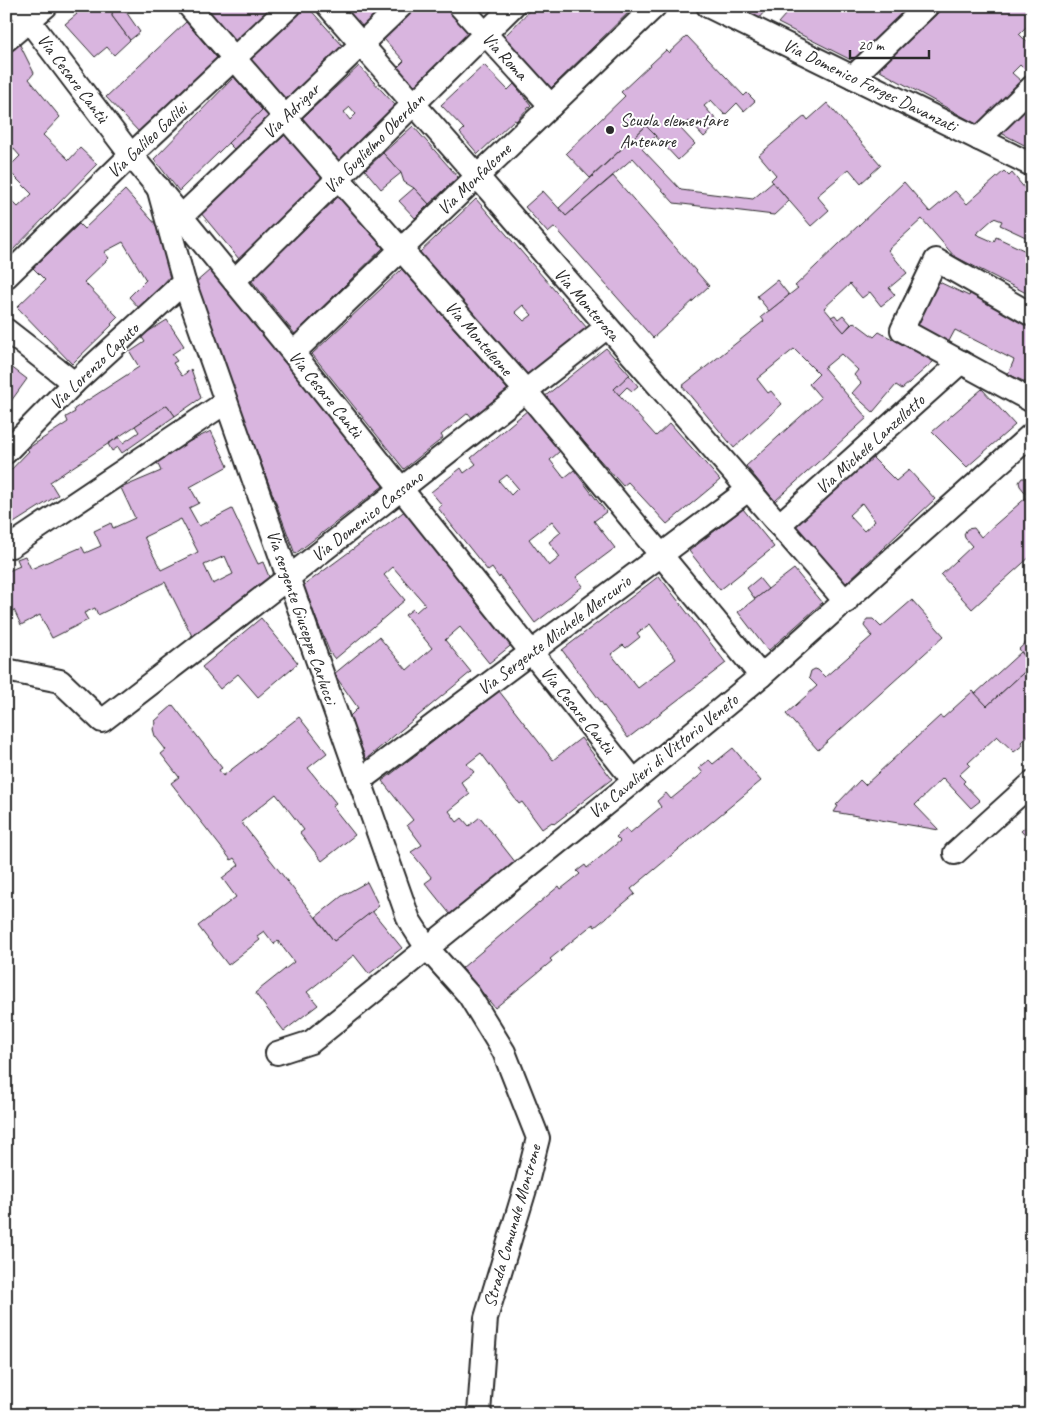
<svg xmlns="http://www.w3.org/2000/svg" width="1038" height="1421" font-family="Caveat,sans-serif">
<style>
.building{fill:#d9b5df;stroke:#2b2b2b;fill-rule:evenodd}
.lines{fill:none;stroke-linecap:round;stroke-linejoin:round}
.street-casing{stroke:#2b2b2b;stroke-width:26}
.street{stroke:#fff;stroke-width:22}
.poi-dot{fill:#2b2b2b;stroke:#fff;stroke-width:2}
.labels{text-anchor:middle;dominant-baseline:central;stroke-width:4;stroke-linejoin:round;paint-order:stroke}
.street-label{font-size:18px;fill:#2b2b2b;stroke:#fff}
.poi-label{font-size:18px;fill:#2b2b2b;stroke:#fff;text-anchor:start}
</style>
<rect width="100%" height="100%" fill="#fff"/>
<filter id="ink" filterUnits="userSpaceOnUse"><feTurbulence type="fractalNoise" baseFrequency=".02" numOctaves="2"/><feDisplacementMap in="SourceGraphic" scale="10" xChannelSelector="R" yChannelSelector="G"/><feConvolveMatrix kernelMatrix="1 2 1 2 8 2 1 2 1" color-interpolation-filters="sRGB"/></filter>
<g filter="url(#ink)">
<!-- building -->
<g class="building">
<path d="M79 6H113L112 16 130 40 114 55 107 47 95 57 65 24 77 14 74 11Z"/>
<path d="M113 6H122L140 32 130 40 112 16Z"/>
<path d="M203 6H277L235 46Z"/>
<path d="M307 6 343 46 286 99 246 60Z"/>
<path d="M337 6H395L365 36Z"/>
<path d="M414 6H447L472 34 414 92 394 71 404 61 383 38Z"/>
<path d="M534 6H635L550 89 503 38Z"/>
<path d="M734 6H769L759 18Z"/>
<path d="M793 6H819L824 8 825 6H911L888 28 891 31 857 63 778 23Z"/>
<path d="M945 6H1032V26L1029 24 1019 34 1032 47V73L1030 75 1020 65 1012 73 1021 81 978 125 880 71V68Z"/>
<path d="M186 22 218 59 139 132 106 97Z"/>
<path d="M687 36 744 96 747 93 755 101 744 111 737 103 725 115 711 100 704 106 719 123 704 137 689 121 681 129 695 144 678 160 646 126 590 178 566 153 625 96 621 92 666 50 669 53Z"/>
<path d="M17 39 34 73 29 79 60 117 43 135 69 160 80 148 97 164 6 257V195L18 207 32 194 7 169 20 156 6 140V49Z"/>
<path d="M484 65 508 90 514 84 531 105 516 121 514 120 478 154 460 133 464 129 441 105Z"/>
<path d="M359 66 396 106 338 165 300 120ZM350 107 356 114 350 120 344 112Z"/>
<path d="M234 77 262 110 179 191 154 159Z"/>
<path d="M827 103 881 165 861 183 849 169 817 196 829 210 811 226 771 180 776 175 759 155 805 116 808 120Z"/>
<path d="M1032 103V149L1001 133Z"/>
<path d="M262 110 272 120 238 153 228 143Z"/>
<path d="M413 126 458 177 429 204 414 188 404 182 401 173 383 153Z"/>
<path d="M646 126 656 136 642 149 681 190 753 199 773 182 789 201 774 215 674 203 633 158 566 216 559 208Z"/>
<path d="M285 135 322 178 239 259 200 212Z"/>
<path d="M383 153 401 173 381 189 365 170Z"/>
<path d="M1004 171 1009 176 1012 173 1026 190 1032 186V240L1000 225 1002 221 994 218 976 234 994 242 996 237 1030 253 1028 258 1032 260V296L954 256 922 219 888 250 907 273 889 288 895 295 881 306 870 292 862 298 850 284 824 308 844 332 854 322 874 337 879 332 934 361 902 389 896 385 873 412 852 393 861 383 854 375 858 370 841 354 824 368 867 418 775 501 746 466 821 398 809 384 819 374 794 349 757 379 768 393 771 391 782 404 734 448 682 386 764 321 761 317 798 288 795 286 904 182 930 212 955 191 967 204Z"/>
<path d="M613 176 709 286 653 338 555 227 548 233 525 207 543 191 566 216Z"/>
<path d="M414 188 429 204 415 218 399 201Z"/>
<path d="M125 190 159 228 174 272 140 309 129 297 146 280 123 242 104 252 109 258 84 282 118 317 111 324 112 325 72 364 17 307 45 280 33 268 79 224 84 229Z"/>
<path d="M339 196 385 246 295 334 251 280Z"/>
<path d="M476 199 587 328 525 376 419 253ZM523 305 532 315 524 321 515 312Z"/>
<path d="M402 269 508 390 473 419 468 413 441 435 443 438 404 469 312 354Z"/>
<path d="M210 270 387 483 295 554 194 284Z"/>
<path d="M777 280 789 295 769 311 757 296Z"/>
<path d="M937 281 969 296 970 293 1032 326V385L1008 374 1014 360 955 330 948 343 913 325Z"/>
<path d="M835 315 838 319 843 315 851 324 844 332 831 317Z"/>
<path d="M167 320 184 346 172 354 177 361 173 363 182 376 191 369 201 398 175 416 167 405 50 482 58 495 6 528V475L29 451 27 449 68 422 66 417 75 412 74 409 139 367 130 352 145 342 141 336Z"/>
<path d="M606 348 630 375 614 389 656 436 670 423 720 480 667 524 628 482 623 486 544 397Z"/>
<path d="M6 363 27 379 6 408Z"/>
<path d="M629 375 638 386 632 391 627 387 619 395 614 389Z"/>
<path d="M982 389 1015 425 967 467 932 432Z"/>
<path d="M167 405 175 416 122 453 118 447 112 451 108 444 119 437 123 443 139 432 135 426Z"/>
<path d="M528 410 560 451 550 460 564 478 574 470 606 512 594 521 615 548 576 577 583 586 535 623 500 576 499 578 492 568 488 571 438 508 442 505 431 492 461 468 464 473 476 464 471 458ZM507 475 518 488 511 495 499 481ZM552 521 561 532 549 542 560 557 549 566 529 539Z"/>
<path d="M211 431 228 466 190 487 199 503 189 508 199 526 232 509 258 564 263 562 270 579 193 638 165 582 98 615 95 608 84 613 88 620 52 638 40 615 21 625 14 610 6 614V572L20 566 17 559 25 556 31 569 82 547 85 553 101 546 94 531 111 523 113 528 135 518 121 488 161 471 155 458ZM181 519 198 552 161 570 144 537ZM225 556 233 574 213 584 204 565Z"/>
<path d="M872 457 896 481 909 470 935 499 845 584 795 526ZM862 503 875 521 864 531 849 515Z"/>
<path d="M1022 478H1028L1032 483V555L972 609 941 575 972 546 965 538 964 534 967 529 974 528 981 537 1028 496 1020 486 1019 482Z"/>
<path d="M743 509 774 547 720 590 689 551Z"/>
<path d="M406 510 514 643 489 663 460 627 445 640 471 672 366 759 349 717 358 708 334 674 379 637 407 670 432 648 405 615 413 609 416 612 425 604 393 567 384 575 405 600 335 659 330 653 303 586Z"/>
<path d="M794 569 822 603 768 651 738 612Z"/>
<path d="M659 576 726 663 628 738 562 650ZM650 624 676 659 638 688 611 654 623 645 626 648 640 637 637 633Z"/>
<path d="M759 578 768 589 755 599 747 588Z"/>
<path d="M912 600 944 636 818 750 786 714 817 686 809 678 811 671 815 669 818 670 825 677 872 636 864 626 867 619H873L881 627Z"/>
<path d="M261 618 298 663 258 697 238 674 220 689 202 667Z"/>
<path d="M1032 637V664L1019 649Z"/>
<path d="M1021 652 1032 665 987 706 975 694Z"/>
<path d="M1032 665V732L1021 742 1023 745 1014 752 997 736 968 763 970 765 959 775 965 781 963 783 980 801 971 808 943 778 915 805 939 830 834 812 838 806 836 805 860 780 865 785 940 716 943 718 973 691 987 706Z"/>
<path d="M499 691 553 760 581 738 612 779 554 824 552 822 542 829 522 802 519 804 481 753 467 764 474 772 461 782 470 794 449 811 457 822 462 818 469 826 480 817 516 863 450 914 425 883 432 878 411 852 422 845 407 825 413 820 382 781Z"/>
<path d="M173 705 222 768 219 770 223 776 299 717 327 753 308 768 336 803 332 806 355 835 322 861 300 833 304 830 276 794 241 822 334 941 372 911 402 948 369 974 354 955 307 992 318 1005 284 1031 255 993 294 962 278 941 274 944 264 931 257 936 260 940 228 965 198 926 236 897 222 878 239 865 234 858 231 860 171 783 179 777 161 754 166 750 155 736 153 729 156 723 155 721Z"/>
<path d="M733 748 761 781 631 889 635 894 595 927 593 924 550 959 552 961 495 1008 462 968 559 886 561 889 580 874 577 871 585 865 587 868 620 841 616 837 626 828 630 833 661 807 657 801 666 793 671 799 703 773 699 768 709 760 713 764Z"/>
<path d="M1032 821V843L1021 831Z"/>
<path d="M367 882 379 906 334 941 316 917 342 896Z"/>
</g>
<g class="lines">
<defs>
<g id="street">
<path d="M18 6 131 155 293 353 634 781"/>
<path d="M189 6 338 178 525 390 761 676"/>
<path d="M328 6 477 176 846 602"/>
<path d="M460 6 551 106"/>
<path d="M708 6 1032 165"/>
<path d="M6 40 46 6"/>
<path d="M853 77 927 6"/>
<path d="M979 139 1032 87"/>
<path d="M158 187 184 282 409 920 427 948 469 995 504 1052 538 1138 526 1186 486 1318 479 1413 481 1415"/>
<path d="M182 216 401 6"/>
<path d="M6 277 131 155 290 6"/>
<path d="M235 280 513 6"/>
<path d="M1032 315 936 260 902 330 1032 401"/>
<path d="M6 330 74 383"/>
<path d="M293 353 655 6"/>
<path d="M6 452 74 383 184 282"/>
<path d="M779 525 961 362"/>
<path d="M11 546 226 402"/>
<path d="M6 670 60 681 102 721 288 578 607 327"/>
<path d="M359 781 748 490"/>
<path d="M955 853 1032 783"/>
<path d="M277 1053 311 1042 634 781 761 676 1032 434"/>
</g>
</defs>
<!-- street casing -->
<use href="#street" class="street-casing"/>
<!-- street -->
<use href="#street" class="street"/>
</g>
</g>
<!-- markers -->
<circle class="poi-dot" cx="610" cy="130" r="5"/>
<g class="labels">
<!-- street labels -->
<g class="street-label">
<text transform="translate(505 56) rotate(47)">Via Roma</text>
<text transform="translate(73 78) rotate(53)">Via Cesare Cantù</text>
<text transform="translate(870 85) rotate(26)">Via Domenico Forges Davanzati</text>
<text transform="translate(291 111) rotate(-44)">Via Adrigar</text>
<text transform="translate(147 140) rotate(-43)">Via Galileo Galilei</text>
<text transform="translate(374 143) rotate(-45)">Via Guglielmo Oberdan</text>
<text transform="translate(474 179) rotate(-44)">Via Monfalcone</text>
<text transform="translate(587 304) rotate(49)">Via Monterosa</text>
<text transform="translate(479 338) rotate(49)">Via Monteleone</text>
<text transform="translate(94 366) rotate(-44)">Via Lorenzo Caputo</text>
<text transform="translate(326 394) rotate(51)">Via Cesare Cantù</text>
<text transform="translate(870 444) rotate(-42)">Via Michele Lanzellotto</text>
<text transform="translate(367 516) rotate(-38)">Via Domenico Cassano</text>
<text transform="translate(302 617) rotate(71)">Via sergente Giuseppe Carlucci</text>
<text transform="translate(554 635) rotate(-37)">Via Sergente Michele Mercurio</text>
<text transform="translate(578 710) rotate(51)">Via Cesare Cantù</text>
<text transform="translate(663 756) rotate(-39)">Via Cavalieri di Vittorio Veneto</text>
<text transform="translate(512 1226) rotate(-74)">Strada Comunale Montrone</text>
</g>
<!-- poi labels -->
<g class="poi-label">
<text x="620" y="120">Scuola elementare<tspan x="620" dy="21">Antenore</tspan></text>
</g>
</g>
<!-- margin -->
<rect width="1038" height="1421" fill="none" stroke="#fff" stroke-width="25"/>
<rect x="12" y="12" width="1013" height="1396" fill="none" stroke="#2b2b2b" stroke-width="2" filter="url(#ink)"/>
<!-- scale -->
<path d="M850 50v8h79v-8" fill="none" stroke="#2b2b2b" stroke-width="2.5"/>
<text x="858" y="50" font-size="15" fill="#2b2b2b" stroke="#ffffff" stroke-width="4" paint-order="stroke">20 m</text>
</svg>
